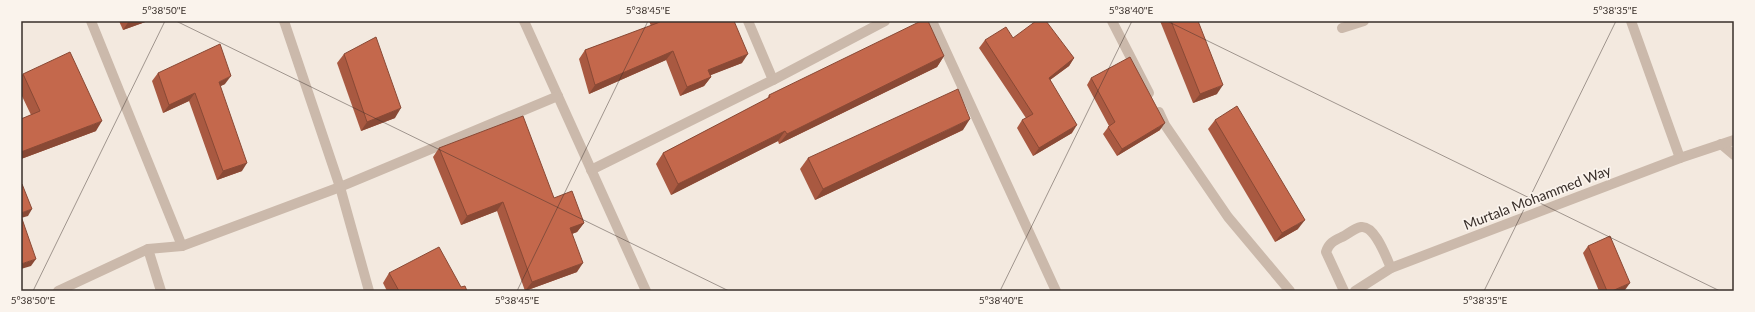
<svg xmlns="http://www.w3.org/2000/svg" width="1755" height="312" font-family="Lato,sans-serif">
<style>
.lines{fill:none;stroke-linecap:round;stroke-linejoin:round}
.minor{stroke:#cbb9ab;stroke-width:10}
.wall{fill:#a95941}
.shaded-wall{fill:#894935}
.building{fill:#c4684c;stroke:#894935}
.ticks{fill:none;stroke:#392f2a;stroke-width:1;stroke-opacity:0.45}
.labels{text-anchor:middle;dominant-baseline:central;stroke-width:3.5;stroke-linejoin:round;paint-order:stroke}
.street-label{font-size:14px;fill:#392f2a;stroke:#faf3ec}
.neatline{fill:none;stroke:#392f2a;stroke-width:1.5}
.ticks-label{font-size:10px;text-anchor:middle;fill:#392f2a}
</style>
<rect width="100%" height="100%" fill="#f3e9df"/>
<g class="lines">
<!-- minor -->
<g class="minor">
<path d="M91 21 182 246"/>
<path d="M284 21 340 187 369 291"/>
<path d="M524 21 646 291"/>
<path d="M748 21 773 80"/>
<path d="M932 21 1056 291"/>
<path d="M1112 21 1149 93"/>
<path d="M1631 21 1680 158"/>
<path d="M1342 28 1364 21"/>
<path d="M1159 112 1165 125 1228 217 1290 291"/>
<path d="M1721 144 1734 155"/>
<path d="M591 170 773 80 885 21"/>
<path d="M148 249 161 291"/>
<path d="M58 291 148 249 182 246 340 187 558 96"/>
<path d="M1344 291 1326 252C1329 242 1336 240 1344 236 1349 233 1355 228 1361 227 1375 225 1386 257 1391 268"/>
<path d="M1355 291 1391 268 1680 158 1734 140"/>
</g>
</g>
<!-- wall -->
<g class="wall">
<path d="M119 21H148L123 30Z"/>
<path d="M649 21H734L742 63 710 75 711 77 704 86 680 96 666 60 589 94 579 59 585 50 651 26Z"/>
<path d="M1160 21H1198L1217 94 1193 103Z"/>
<path d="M985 40 1074 58 1069 66 1050 80 1072 133 1033 156 1017 128 1022 120 1026 118 979 48Z"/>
<path d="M344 54 395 118 361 131 337 63Z"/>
<path d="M944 56 937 67 779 144 778 141 671 195 656 164 663 153 767 99 769 95Z"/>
<path d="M158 73 225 84 220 86 242 171 217 180 189 101 163 113 152 81Z"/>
<path d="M23 74 96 131 21 159V119L31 115 21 94V76Z"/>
<path d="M1091 78 1160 130 1117 156 1103 134 1109 126 1087 85Z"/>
<path d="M1215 120 1298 229 1275 242 1208 129Z"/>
<path d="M963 130 815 200 800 169 808 158Z"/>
<path d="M439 148 554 198 584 223 577 232 572 234 577 272 525 291 497 211 461 225 433 157Z"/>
<path d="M1588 246 1625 290 1623 291H1599L1583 253Z"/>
<path d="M389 273 461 287 467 291H387L383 283Z"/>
</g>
<!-- shaded-wall -->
<g class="shaded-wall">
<path d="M129 21H148L123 30Z"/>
<path d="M673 51 666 60 589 94 595 85Z"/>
<path d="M748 54 742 63 701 79 708 70Z"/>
<path d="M944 56 937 67 779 144 787 134Z"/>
<path d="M1074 58 1069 66 1043 85 1049 78Z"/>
<path d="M231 76 225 84 213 90 219 82Z"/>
<path d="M711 77 704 86 680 96 687 87Z"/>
<path d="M1223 85 1217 94 1193 103 1200 94Z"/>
<path d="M195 93 189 101 163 113 169 105Z"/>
<path d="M401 108 395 118 361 131 367 122Z"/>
<path d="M970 119 963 130 815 200 823 189Z"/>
<path d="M102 121 96 131 21 159V152Z"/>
<path d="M1165 123 1160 130 1117 156 1122 149Z"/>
<path d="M1077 125 1072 133 1033 156 1039 148Z"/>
<path d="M785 131 778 141 671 195 678 184Z"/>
<path d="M247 163 242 171 217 180 223 171Z"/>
<path d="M503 202 497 211 461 225 467 216Z"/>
<path d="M32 209 28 216 21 218V213Z"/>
<path d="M1305 220 1298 229 1275 242 1282 233Z"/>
<path d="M584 223 577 232 563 237 570 228Z"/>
<path d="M36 259 31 266 21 269V264Z"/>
<path d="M583 263 577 272 525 291 532 282Z"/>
<path d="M1630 283 1625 290 1623 291H1612Z"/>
</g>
<!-- building -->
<g class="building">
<path d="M659 21H734L748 54 708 70 711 77 687 87 673 51 595 85 585 50 660 22Z"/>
<path d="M921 21H928L944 56 787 134 785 131 678 184 663 153 770 97 769 95Z"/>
<path d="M1036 21H1046L1074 58 1049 78 1077 125 1039 148 1022 120 1033 114 985 40 1006 27 1013 38Z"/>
<path d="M1171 21H1198L1223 85 1200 94Z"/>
<path d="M376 37 401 108 367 122 344 54Z"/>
<path d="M220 44 231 76 219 82 247 163 223 171 195 93 169 105 158 73Z"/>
<path d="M70 52 102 121 21 152V119L40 111 23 74Z"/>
<path d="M1130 57 1165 123 1122 149 1108 127 1115 122 1091 78Z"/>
<path d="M958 89 970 119 823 189 808 158Z"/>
<path d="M1237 106 1305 220 1282 233 1215 120Z"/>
<path d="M523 116 554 198 572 191 584 223 570 228 583 263 532 282 503 202 467 216 439 148Z"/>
<path d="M21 184H22L32 209 21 213Z"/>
<path d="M21 216 36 259 21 264Z"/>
<path d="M1610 236 1630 283 1612 291H1607L1588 246Z"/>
<path d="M439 247 461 287 465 286 467 291H399L389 273Z"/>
</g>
<!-- ticks -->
<path class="ticks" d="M176 21 729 291M1167 21 1720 291M33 291 165 21M517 291 648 21M1000 291 1132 21M1484 291 1616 21"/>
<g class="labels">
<!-- street labels -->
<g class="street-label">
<text transform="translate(1537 197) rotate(-21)">Murtala Mohammed Way</text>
</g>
</g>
<!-- border -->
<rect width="1755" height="312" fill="none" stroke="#faf3ec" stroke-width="44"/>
<rect x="22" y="22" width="1711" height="268" class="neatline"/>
<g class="ticks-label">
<text x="164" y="14">5°38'50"E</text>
<text x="648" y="14">5°38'45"E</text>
<text x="1131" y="14">5°38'40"E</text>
<text x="1615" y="14">5°38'35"E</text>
<text x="33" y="304">5°38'50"E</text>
<text x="517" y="304">5°38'45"E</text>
<text x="1001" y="304">5°38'40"E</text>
<text x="1485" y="304">5°38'35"E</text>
</g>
</svg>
